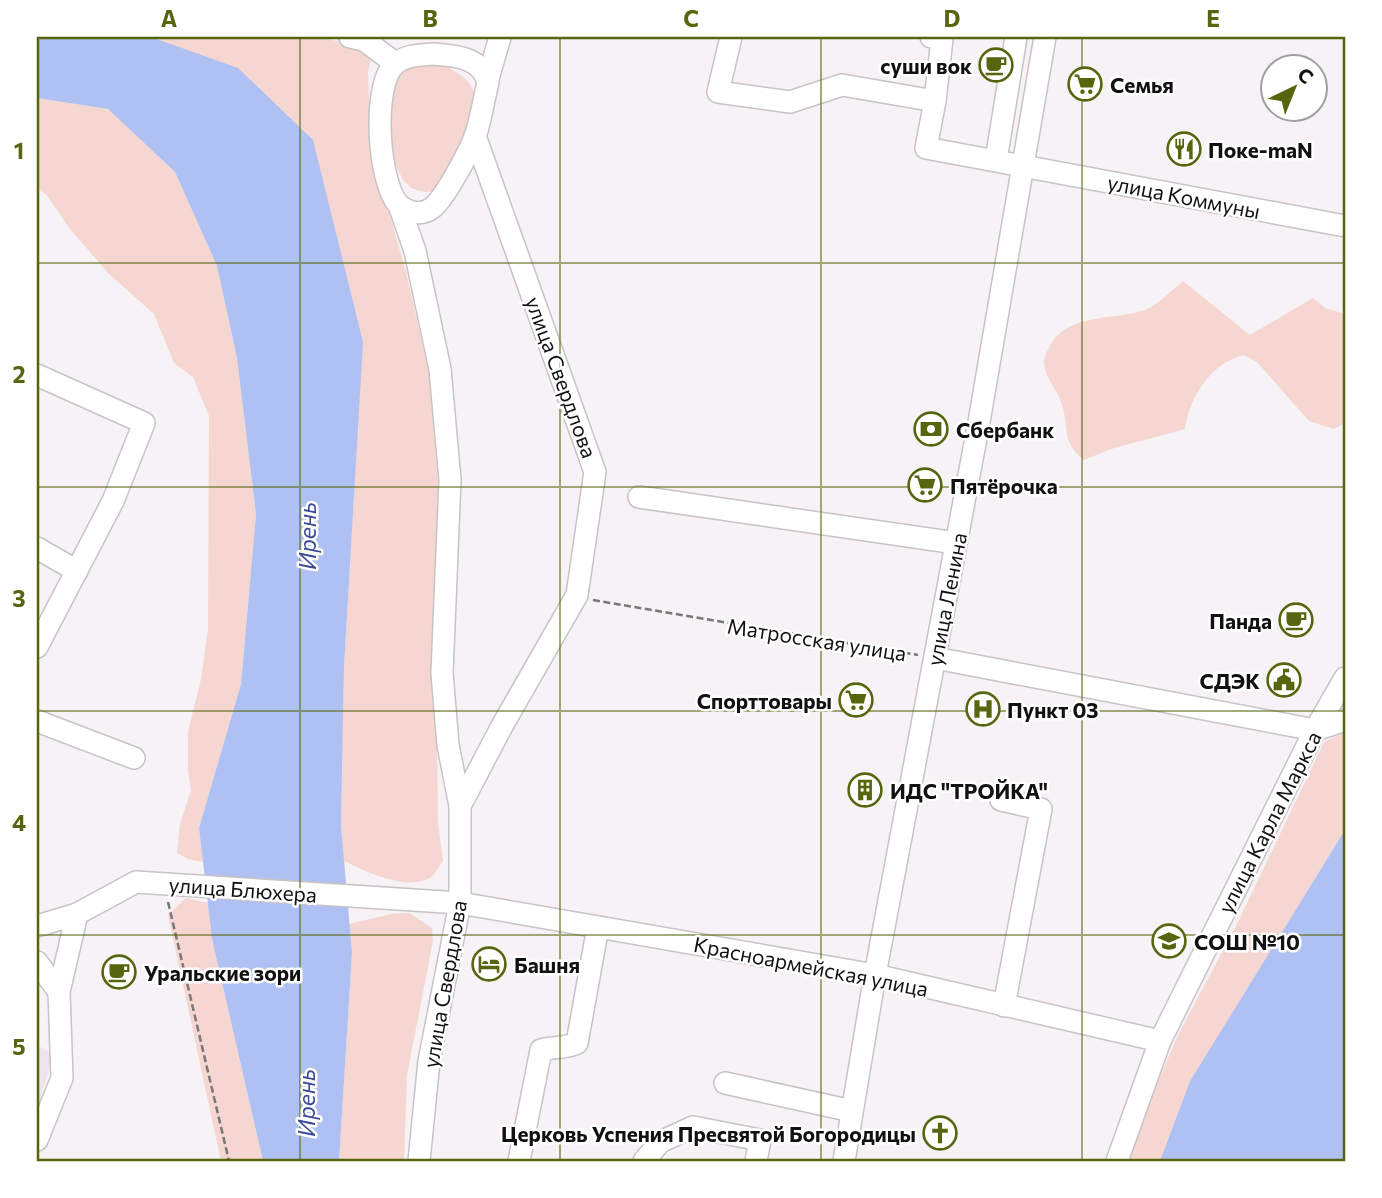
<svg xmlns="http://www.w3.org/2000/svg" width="1382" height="1198" font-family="Commissioner,sans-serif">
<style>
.built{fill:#eee4ed}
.green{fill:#f5d6d1}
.water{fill:#afc0f3}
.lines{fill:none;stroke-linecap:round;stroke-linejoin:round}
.minor-casing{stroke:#c7c3c6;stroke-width:24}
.path{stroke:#797778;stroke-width:2.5;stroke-dasharray:7 3.5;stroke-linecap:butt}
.minor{stroke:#fff;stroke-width:21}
.grid{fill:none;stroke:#56660e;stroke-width:2;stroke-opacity:0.55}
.labels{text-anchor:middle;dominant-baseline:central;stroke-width:5;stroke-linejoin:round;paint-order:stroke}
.poi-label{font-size:21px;font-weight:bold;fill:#121112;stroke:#fff;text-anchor:start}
.street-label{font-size:21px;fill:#121112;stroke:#fff}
.water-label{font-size:23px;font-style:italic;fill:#3b4b96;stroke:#fff}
.neatline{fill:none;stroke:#56660e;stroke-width:2.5}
.grid-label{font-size:23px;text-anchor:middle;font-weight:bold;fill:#56660e}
</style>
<rect width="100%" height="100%" fill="#f6f2f5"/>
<!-- built -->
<path class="built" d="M37 1045 53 1054 37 1112Z"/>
<!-- green -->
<g class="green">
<path d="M151 37H320L345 43 368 52 371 59 368 72 371 150 406 272 429 373 438 484 432 676 437 742 438 822 443 861C439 866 435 875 430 878 407 891 366 872 344 861L341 825 344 667 354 494Z"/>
<path d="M435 64 446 66 462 76 470 84 475 94V104L461 154 435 191 424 192 411 188 403 180 390 153 386 137 394 82 404 71 418 66Z"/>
<path d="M37 98 108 109 175 172 217 266 237 358 256 514 241 684 199 828 203 862 188 859 177 853 180 824 191 790 188 770V732L201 679 208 629 209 416 193 377 174 363 154 314 109 274 70 229 46 194 37 189Z"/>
<path d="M1183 281 1250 335 1313 298 1325 308 1345 314V423L1334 429 1309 421 1257 362 1244 355C1212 362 1189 397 1185 429L1111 449 1084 460C1060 441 1070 426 1061 402 1056 388 1045 377 1044 363 1044 357 1046 353 1049 348 1066 312 1113 321 1145 310 1158 305 1172 290 1183 281Z"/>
<path d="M1345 732V830L1190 1081 1160 1161H1123L1179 1033 1236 926 1324 742Z"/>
<path d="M186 898 208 903 212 939 263 1161H221L168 915Z"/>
<path d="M409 913 432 928 433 941 407 1075 404 1161H339L352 953 349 924 391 914Z"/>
</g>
<!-- water -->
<g class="water">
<path d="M37 37H151L238 68 313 140 363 342 344 667 341 825 352 953 339 1161H263L212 939 199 828 241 684 256 514 237 358 217 266 175 172 108 109 37 98Z"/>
<path d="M1345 830V1161H1160L1190 1081Z"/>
</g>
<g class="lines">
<defs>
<g id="minor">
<path d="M350 37 364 40 395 63"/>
<path d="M731 37 718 92 790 102 842 85 935 101 926 148 1345 226"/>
<path d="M931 37 942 39 935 101"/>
<path d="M434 54C456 56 481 57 488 82 484 99 481 118 476 134 470 151 445 198 432 208 422 216 407 213 398 204 378 181 372 86 394 65 404 55 420 55 434 54Z"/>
<path d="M488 79 500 37"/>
<path d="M996 160 1016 37"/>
<path d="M399 205 415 251 440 369 450 480 442 673 448 745 460 806V903L429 1061 419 1161"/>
<path d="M37 375 144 423 113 501 37 647"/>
<path d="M639 497 956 543"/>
<path d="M37 548 77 571"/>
<path d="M935 658 1315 730 1345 720"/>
<path d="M37 721 134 758"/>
<path d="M1001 800 1041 809 1004 1006"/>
<path d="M460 806 502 726 577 595 595 472 475 136"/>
<path d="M37 926 77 914 136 882 460 903 875 975 1160 1041"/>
<path d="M37 962 59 992"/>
<path d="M725 1083 852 1111"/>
<path d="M37 1140 62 1078 59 992 77 914"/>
<path d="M519 1161 541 1050C554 1046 565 1049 577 1043L598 927"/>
<path d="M644 1161 660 1142 693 1127 760 1140 756 1161"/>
<path d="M844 1161 875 975 979 422 1045 37"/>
<path d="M1117 1161 1160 1041 1315 730 1345 678"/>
</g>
</defs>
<!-- minor casing -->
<use href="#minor" class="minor-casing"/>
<!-- path -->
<g class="path">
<path d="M593 600 918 655"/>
<path d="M168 902 229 1161"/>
</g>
<!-- minor -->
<use href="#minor" class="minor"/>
</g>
<!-- grid -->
<path class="grid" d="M300 37V1161M560 37V1161M821 37V1161M1082 37V1161M37 263H1345M37 487H1345M37 711H1345M37 935H1345"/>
<!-- icons -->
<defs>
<symbol id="cafe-ring" viewBox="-11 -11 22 22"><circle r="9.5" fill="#fff" stroke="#56660e" stroke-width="1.5"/><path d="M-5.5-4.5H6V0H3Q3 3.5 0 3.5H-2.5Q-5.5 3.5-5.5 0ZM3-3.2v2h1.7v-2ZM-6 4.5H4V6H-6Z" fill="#56660e"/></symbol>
<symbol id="supermarket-ring" viewBox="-11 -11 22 22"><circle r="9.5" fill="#fff" stroke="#56660e" stroke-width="1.5"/><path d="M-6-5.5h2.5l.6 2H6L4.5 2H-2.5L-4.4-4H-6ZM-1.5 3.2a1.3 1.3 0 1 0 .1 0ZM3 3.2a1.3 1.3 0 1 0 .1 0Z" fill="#56660e"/></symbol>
<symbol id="restaurant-ring" viewBox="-11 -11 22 22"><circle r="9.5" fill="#fff" stroke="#56660e" stroke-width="1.5"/><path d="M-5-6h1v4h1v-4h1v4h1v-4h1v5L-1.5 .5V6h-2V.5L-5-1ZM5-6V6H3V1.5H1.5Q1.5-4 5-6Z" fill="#56660e"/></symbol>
<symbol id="bank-ring" viewBox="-11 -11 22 22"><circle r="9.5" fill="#fff" stroke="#56660e" stroke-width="1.5"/><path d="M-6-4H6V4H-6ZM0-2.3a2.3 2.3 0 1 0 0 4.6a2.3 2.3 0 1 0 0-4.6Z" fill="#56660e"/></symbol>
<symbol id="civic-ring" viewBox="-11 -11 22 22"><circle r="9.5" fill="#fff" stroke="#56660e" stroke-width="1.5"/><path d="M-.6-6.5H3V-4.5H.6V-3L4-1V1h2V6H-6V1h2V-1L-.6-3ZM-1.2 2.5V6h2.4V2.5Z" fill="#56660e"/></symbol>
<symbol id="hospital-ring" viewBox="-11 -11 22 22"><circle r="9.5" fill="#fff" stroke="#56660e" stroke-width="1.5"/><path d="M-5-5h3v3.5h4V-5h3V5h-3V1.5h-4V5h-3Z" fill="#56660e"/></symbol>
<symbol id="building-ring" viewBox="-11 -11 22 22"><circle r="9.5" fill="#fff" stroke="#56660e" stroke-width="1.5"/><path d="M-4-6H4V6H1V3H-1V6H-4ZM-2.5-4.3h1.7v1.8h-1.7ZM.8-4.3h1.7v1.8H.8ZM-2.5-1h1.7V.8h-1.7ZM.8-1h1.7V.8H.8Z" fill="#56660e"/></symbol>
<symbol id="school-ring" viewBox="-11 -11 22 22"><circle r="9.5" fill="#fff" stroke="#56660e" stroke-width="1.5"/><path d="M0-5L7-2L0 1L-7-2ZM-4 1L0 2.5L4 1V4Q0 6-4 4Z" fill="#56660e"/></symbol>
<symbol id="hotel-ring" viewBox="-11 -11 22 22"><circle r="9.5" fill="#fff" stroke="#56660e" stroke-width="1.5"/><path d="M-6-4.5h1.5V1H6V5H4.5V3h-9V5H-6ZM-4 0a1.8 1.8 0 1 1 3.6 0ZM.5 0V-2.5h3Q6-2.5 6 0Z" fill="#56660e"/></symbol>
<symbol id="church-ring" viewBox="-11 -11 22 22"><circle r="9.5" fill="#fff" stroke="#56660e" stroke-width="1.5"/><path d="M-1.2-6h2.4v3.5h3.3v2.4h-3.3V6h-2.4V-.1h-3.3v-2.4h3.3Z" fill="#56660e"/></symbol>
</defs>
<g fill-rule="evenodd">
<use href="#cafe-ring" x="977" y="46" width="38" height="38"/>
<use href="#supermarket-ring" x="1066" y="65" width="38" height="38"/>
<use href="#restaurant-ring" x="1165" y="130" width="38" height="38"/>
<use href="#bank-ring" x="912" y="410" width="38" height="38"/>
<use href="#supermarket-ring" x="906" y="466" width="38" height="38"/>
<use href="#cafe-ring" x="1277" y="601" width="38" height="38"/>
<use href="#civic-ring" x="1265" y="661" width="38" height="38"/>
<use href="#supermarket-ring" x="837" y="681" width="38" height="38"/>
<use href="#hospital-ring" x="964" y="690" width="38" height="38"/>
<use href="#building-ring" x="846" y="771" width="38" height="38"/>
<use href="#school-ring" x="1150" y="922" width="38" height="38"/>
<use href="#hotel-ring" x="470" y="945" width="38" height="38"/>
<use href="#cafe-ring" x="100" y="953" width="38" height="38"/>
<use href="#church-ring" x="921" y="1114" width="38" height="38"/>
</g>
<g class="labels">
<!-- poi labels -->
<g class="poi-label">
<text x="972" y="65" text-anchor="end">суши вок</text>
<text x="1110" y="84">Семья</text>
<text x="1208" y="149">Поке-maN</text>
<text x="956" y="429">Сбербанк</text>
<text x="950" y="485">Пятёрочка</text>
<text x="1272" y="620" text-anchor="end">Панда</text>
<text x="1260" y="680" text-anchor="end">СДЭК</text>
<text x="832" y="700" text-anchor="end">Спорттовары</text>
<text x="1007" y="709">Пункт 03</text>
<text x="890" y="790">ИДС "ТРОЙКА"</text>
<text x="1194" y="941">СОШ №10</text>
<text x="514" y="964">Башня</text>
<text x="144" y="972">Уральские зори</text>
<text x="916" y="1133" text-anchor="end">Церковь Успения Пресвятой Богородицы</text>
</g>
<!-- street labels -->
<g class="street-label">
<text transform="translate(1184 196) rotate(11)">улица Коммуны</text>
<text transform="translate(562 377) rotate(70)">улица Свердлова</text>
<text transform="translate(946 599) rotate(-79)">улица Ленина</text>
<text transform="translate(817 639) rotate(9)">Матросская улица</text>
<text transform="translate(1269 822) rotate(-63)">улица Карла Маркса</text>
<text transform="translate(243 889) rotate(4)">улица Блюхера</text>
<text transform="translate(811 966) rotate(11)">Красноармейская улица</text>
<text transform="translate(444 984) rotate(-80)">улица Свердлова</text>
</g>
<!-- water labels -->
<g class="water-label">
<text transform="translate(307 536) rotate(-90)">Ирень</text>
<text transform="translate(306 1103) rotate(-90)">Ирень</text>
</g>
</g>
<!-- border -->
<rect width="1382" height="1198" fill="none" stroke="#ffffff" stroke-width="77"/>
<!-- north arrow -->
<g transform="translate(1294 88) rotate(43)"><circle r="33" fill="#ffffff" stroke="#a0a0a0" stroke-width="2"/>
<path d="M0-5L12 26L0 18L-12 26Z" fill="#56660e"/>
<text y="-10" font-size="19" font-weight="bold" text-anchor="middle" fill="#121112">С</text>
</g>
<rect x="38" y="38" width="1306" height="1122" class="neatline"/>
<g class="grid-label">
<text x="169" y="27">A</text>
<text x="430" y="27">B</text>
<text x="691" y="27">C</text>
<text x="952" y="27">D</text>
<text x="1213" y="27">E</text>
<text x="19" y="159">1</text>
<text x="19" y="383">2</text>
<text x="19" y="607">3</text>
<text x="19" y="831">4</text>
<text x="19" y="1055">5</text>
</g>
</svg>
